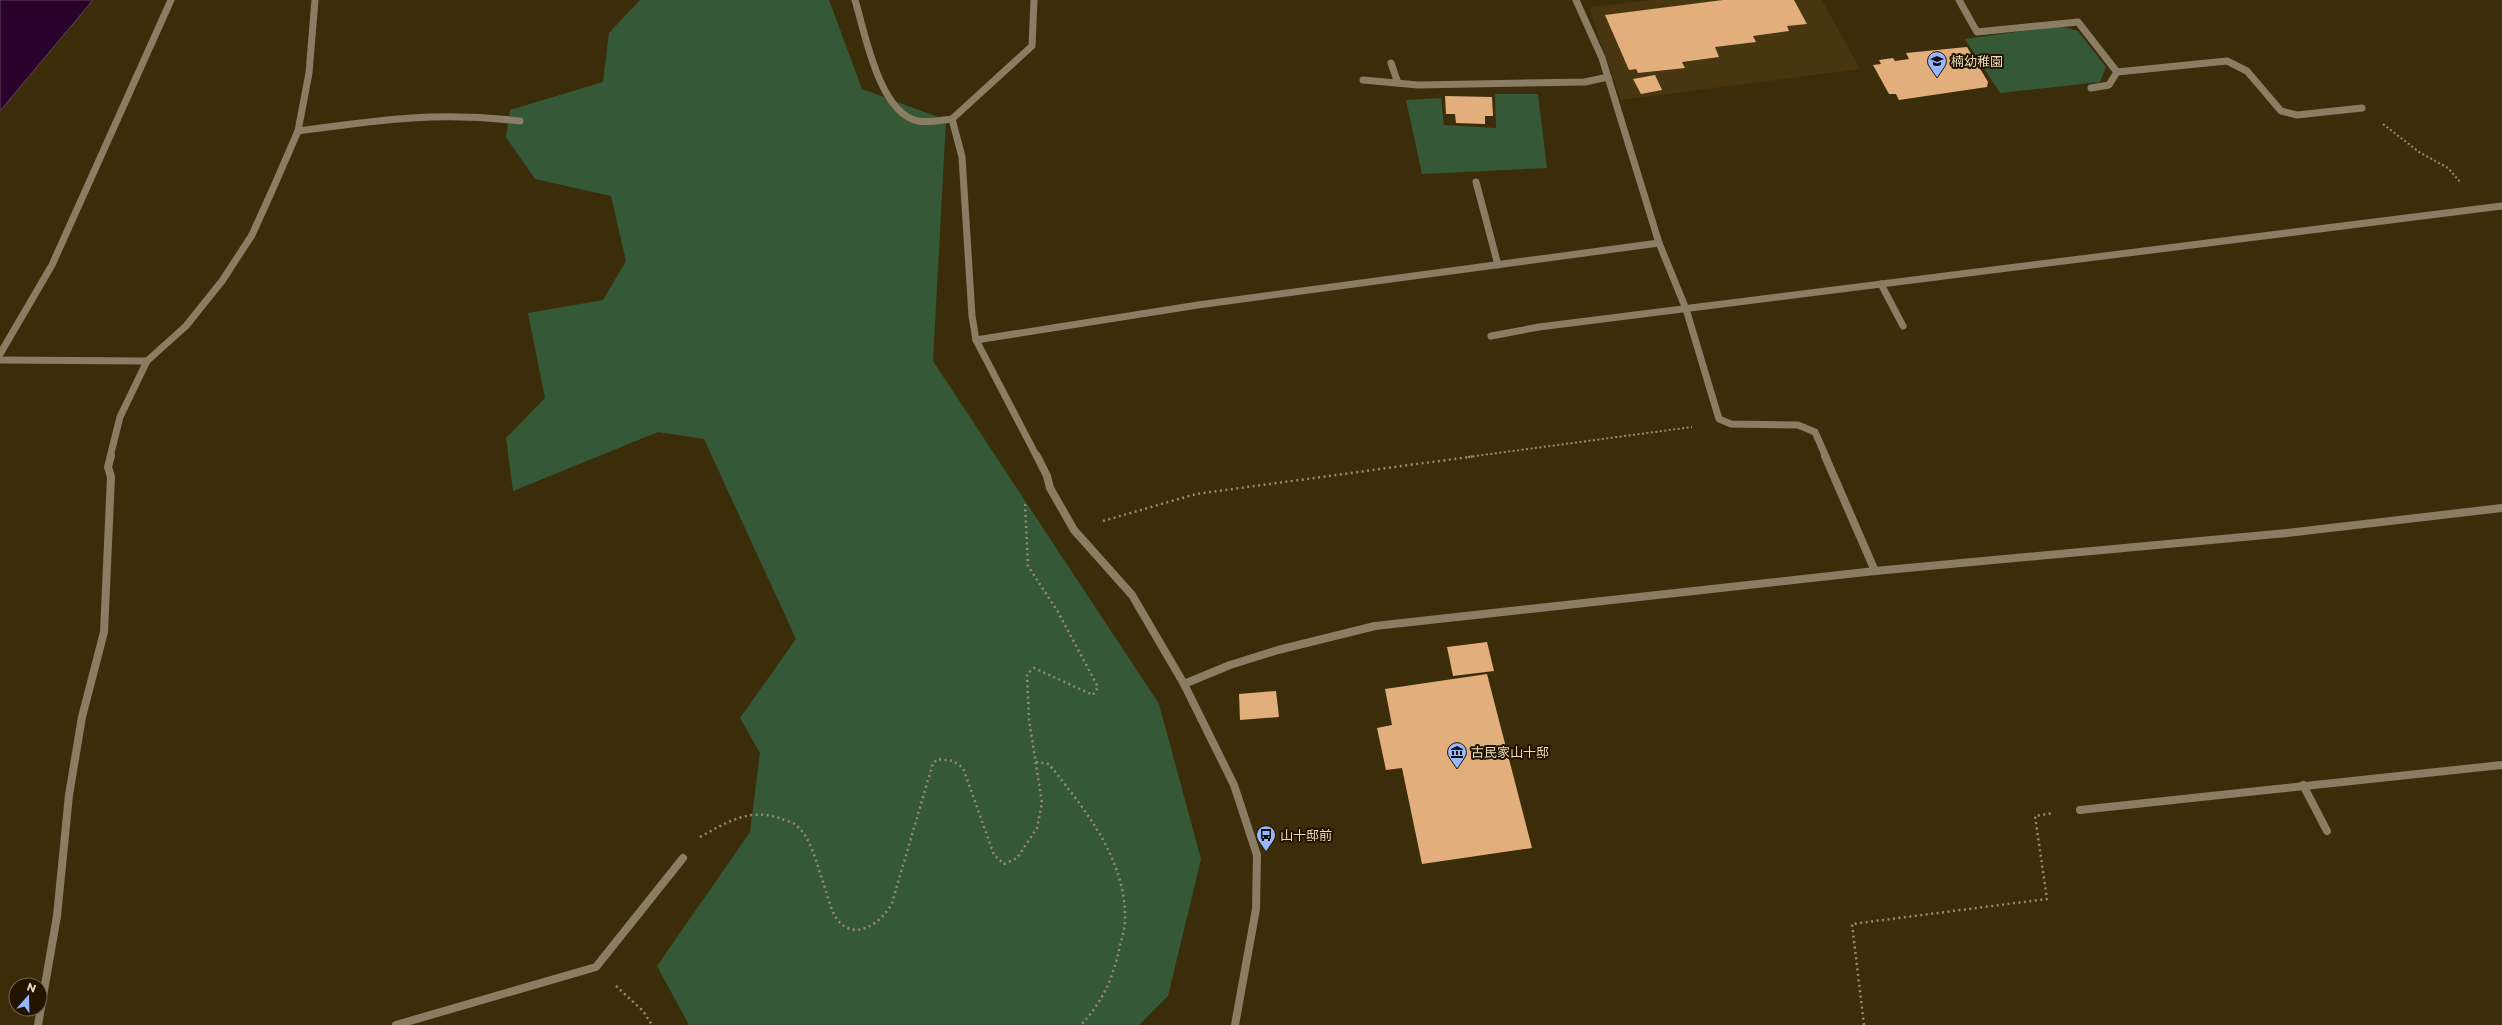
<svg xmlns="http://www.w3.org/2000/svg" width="2502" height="1025" font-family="Montserrat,'Noto Sans JP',sans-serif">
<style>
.built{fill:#47360f}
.green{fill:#355837}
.water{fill:#29032c;stroke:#634457}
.building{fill:#e2ae7c}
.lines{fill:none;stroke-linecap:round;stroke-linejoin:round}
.path-far1{stroke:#998a69;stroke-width:2;stroke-dasharray:2 2.5;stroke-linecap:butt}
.path{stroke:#998a69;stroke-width:2.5;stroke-dasharray:2 3.5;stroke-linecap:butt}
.lane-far1{stroke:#897d64;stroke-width:7}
.lane{stroke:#897d64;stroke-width:8}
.street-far1{stroke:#897d64;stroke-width:7}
.street{stroke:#897d64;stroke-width:8}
.labels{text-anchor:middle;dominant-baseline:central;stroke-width:4;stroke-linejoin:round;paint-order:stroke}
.poi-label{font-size:13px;fill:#eadbbb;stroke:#211500;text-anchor:start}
</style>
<rect width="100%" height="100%" fill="#3c2d0a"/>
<!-- built -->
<path class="built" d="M1650 0H1822L1860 69 1621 100 1590 11 1592 7Z"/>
<!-- green -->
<g class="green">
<path d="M640 0H829L862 89 946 120 933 361 1159 704 1201 859 1168 996 1139 1025H689L657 966 750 832 760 753 740 718 796 639 704 439 658 432 513 491 506 438 545 398 528 313 603 300 626 261 611 196 535 179 506 137 510 110 603 82 609 33Z"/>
<path d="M2059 26 2078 31 2106 67 2100 82 2000 93 1965 39Z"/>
<path d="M1495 94H1538L1547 168 1422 174 1406 100 1441 98 1444 125 1496 128Z"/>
</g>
<!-- water -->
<path class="water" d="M0 0H93L0 111Z"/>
<!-- building -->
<g class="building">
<path d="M1723 0H1794L1807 24 1787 26 1789 31 1753 36 1756 42 1715 47 1719 57 1682 62 1685 68 1638 73 1636 69 1629 70 1605 15Z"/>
<path d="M1967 47 1988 82 1987 87 1899 100 1896 94H1889L1873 65 1881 64 1879 60 1893 58 1895 61 1909 59 1906 53Z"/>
<path d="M1655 75 1662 90 1641 94 1633 79Z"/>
<path d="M1445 96 1492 97 1493 116H1485V124L1456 123 1455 114H1446Z"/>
<path d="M1487 642 1494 671 1453 676 1447 647Z"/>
<path d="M1487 674 1532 848 1422 864 1402 768 1386 770 1377 728 1392 725 1385 689Z"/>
<path d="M1276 691 1279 717 1240 720 1239 694Z"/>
</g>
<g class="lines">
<!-- path-far1 -->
<g class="path-far1">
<path d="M2383 124 2419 152 2448 168 2461 183"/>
<path d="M1468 457 1692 427"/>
</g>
<!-- path -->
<g class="path">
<path d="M1103 521 1196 494 1476 456"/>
<path d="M1036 762 1049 764C1085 810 1126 858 1125 920 1125 930 1121 940 1119 950 1112 981 1102 1002 1081 1025"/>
<path d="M700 837C727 822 751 807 782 819 786 821 793 822 796 825 811 837 817 865 823 882 827 893 830 909 837 919 854 943 883 922 892 903L933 763 938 759 953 761 963 768 994 855 1004 864 1017 858 1037 828 1042 803 1029 720 1027 674 1034 668 1093 695 1098 687 1058 612 1028 566 1025 504"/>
<path d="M616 986 643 1011 652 1025"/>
<path d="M1864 1025 1852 924 2047 899 2035 816 2054 813"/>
</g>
<!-- lane-far1 -->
<g class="lane-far1">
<path d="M1576 0 1602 58 1659 243 1686 309 1719 419 1731 424 1798 425 1815 432 1826 457"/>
<path d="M1959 0 1977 32 2078 22 2117 72 2227 61 2247 71 2281 111 2297 115 2362 108"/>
<path d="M1391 63 1398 83"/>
<path d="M1363 80 1418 85 1585 82 1608 77"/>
<path d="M2091 88 2109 85 2117 72"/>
<path d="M298 131C378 120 439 111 520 121"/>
<path d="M1476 182 1498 265"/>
<path d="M1881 284 1903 326"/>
<path d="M1491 336 1539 327 2502 206"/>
<path d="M976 340 1198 305 1659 243"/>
</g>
<!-- lane -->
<g class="lane">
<path d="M1825 456 1875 571"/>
<path d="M2303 785 2327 831"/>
<path d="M2080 810 2502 765"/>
<path d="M396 1025 596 967 683 858"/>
<path d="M1235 1025 1256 909 1257 855 1234 785 1184 684 1230 665 1278 650 1375 626 1875 571 2287 533 2502 508"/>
</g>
<!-- street-far1 -->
<g class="street-far1">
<path d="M855 0C865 33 879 113 918 121 928 123 942 120 952 119"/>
<path d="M1034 0 1032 46 952 119 962 157 972 316 976 340 1037 457"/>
<path d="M0 354 52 265 171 0"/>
<path d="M0 360 147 361"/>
<path d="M110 457 120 417 147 361 186 326 222 281 252 235 275 184 298 131 309 73 315 0"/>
</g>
<!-- street -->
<g class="street">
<path d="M1037 456 1047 476 1050 488 1074 530 1132 595 1184 684"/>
<path d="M38 1025 57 916 69 795 82 717 104 632 111 477 108 467 111 456"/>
</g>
</g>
<!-- icons -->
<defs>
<symbol id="school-pin" viewBox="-11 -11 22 30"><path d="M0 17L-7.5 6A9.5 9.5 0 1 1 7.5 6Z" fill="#96b6fd" stroke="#211500"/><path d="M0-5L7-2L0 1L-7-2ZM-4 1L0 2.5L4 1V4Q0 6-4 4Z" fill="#111"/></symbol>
<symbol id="museum-pin" viewBox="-11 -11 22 30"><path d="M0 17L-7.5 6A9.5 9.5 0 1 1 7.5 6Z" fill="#96b6fd" stroke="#211500"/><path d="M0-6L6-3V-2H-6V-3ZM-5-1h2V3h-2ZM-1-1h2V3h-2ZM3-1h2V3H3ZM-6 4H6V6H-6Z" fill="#111"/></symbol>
<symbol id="bus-pin" viewBox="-11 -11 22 30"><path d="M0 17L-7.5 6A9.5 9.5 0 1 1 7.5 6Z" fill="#96b6fd" stroke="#211500"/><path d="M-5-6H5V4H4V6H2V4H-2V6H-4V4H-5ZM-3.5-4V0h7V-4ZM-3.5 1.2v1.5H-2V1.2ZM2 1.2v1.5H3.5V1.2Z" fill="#111"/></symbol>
</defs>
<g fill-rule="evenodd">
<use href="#school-pin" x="1926" y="50" width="22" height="30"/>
<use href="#museum-pin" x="1446" y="741" width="22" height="30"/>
<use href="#bus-pin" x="1255" y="824" width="22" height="30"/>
</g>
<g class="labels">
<!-- poi labels -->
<g class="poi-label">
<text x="1951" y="61">楠幼稚園</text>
<text x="1471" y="752">古民家山十邸</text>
<text x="1280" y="835">山十邸前</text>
</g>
</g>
<!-- north arrow -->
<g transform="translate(28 997) rotate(20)"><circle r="19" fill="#211500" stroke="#71644b"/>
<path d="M0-3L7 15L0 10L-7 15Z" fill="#96b6fd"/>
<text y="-6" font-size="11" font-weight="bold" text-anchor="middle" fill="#eadbbb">N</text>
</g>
</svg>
